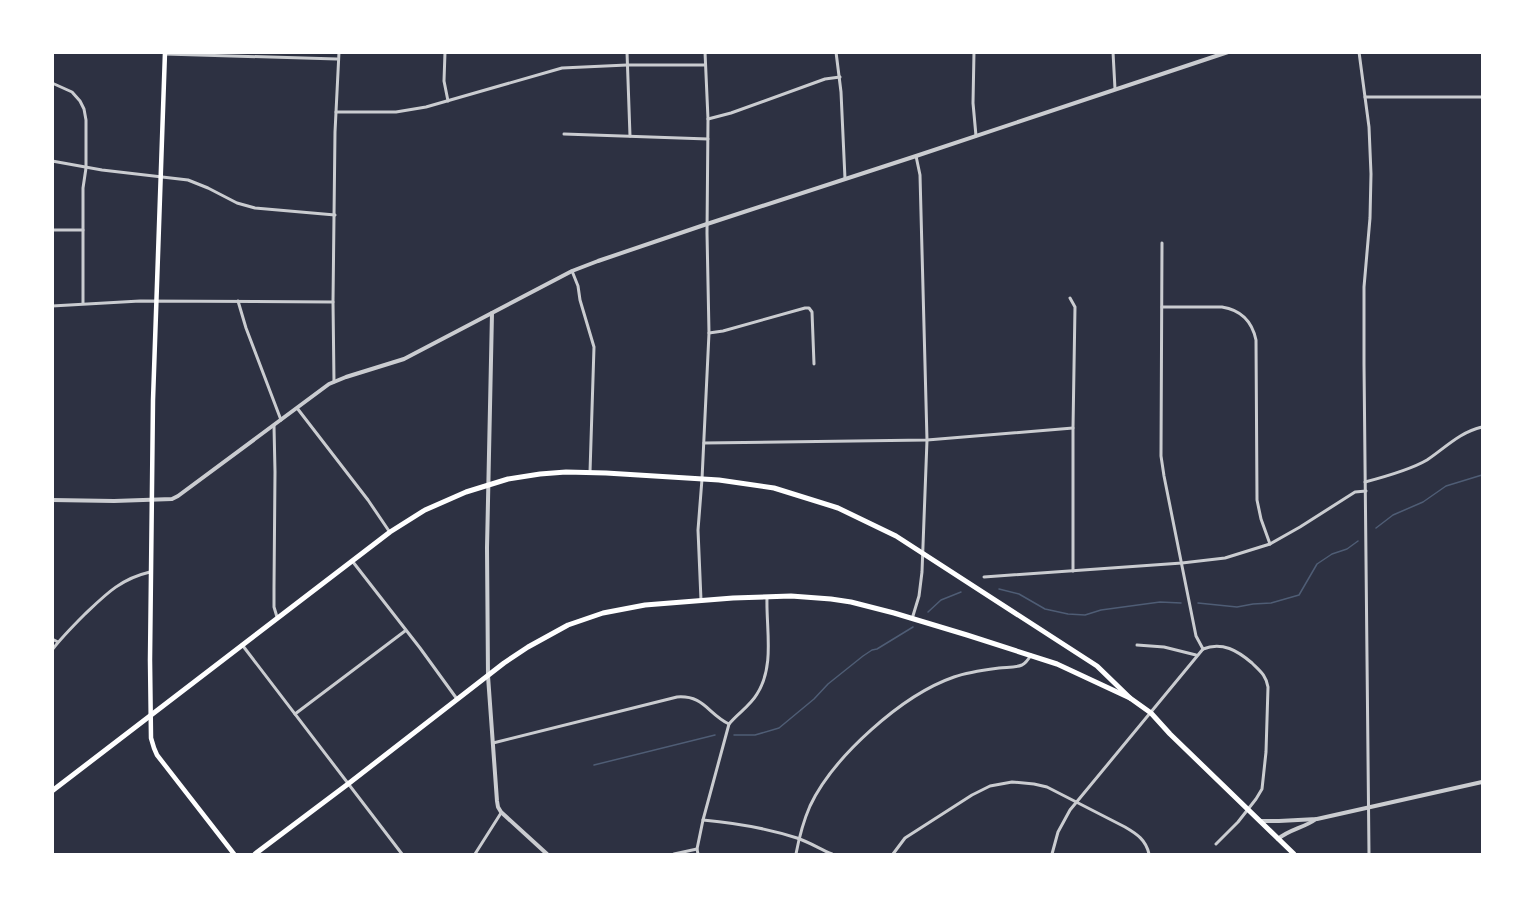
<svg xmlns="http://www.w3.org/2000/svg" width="1535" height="907" font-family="Bitter,serif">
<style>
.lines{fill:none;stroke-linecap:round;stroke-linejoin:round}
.stream{stroke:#4f5d75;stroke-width:1.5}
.minor{stroke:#caccd0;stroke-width:3}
.tertiary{stroke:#caccd0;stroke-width:4}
.secondary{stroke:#fff;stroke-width:4.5}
.primary{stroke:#fff;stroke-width:5}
</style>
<rect width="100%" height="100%" fill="#2d3142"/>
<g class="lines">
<!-- stream -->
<g class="stream">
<path d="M1376 528 1393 515 1423 502 1446 486 1482 475"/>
<path d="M999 589 1019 594 1045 609 1068 614 1085 615 1101 610 1160 602 1181 603"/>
<path d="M1198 603 1237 607 1253 604 1271 603 1299 595 1317 564 1332 554 1347 549 1358 541"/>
<path d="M928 612 941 600 961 592"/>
<path d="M734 735H755L779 728 814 699 828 684 863 656 872 650 877 649 913 627"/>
<path d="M594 765 715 735"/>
</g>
<!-- minor -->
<g class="minor">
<path d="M445 52 444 81 448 101"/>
<path d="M627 52 630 136"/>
<path d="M836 52 841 92 845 179"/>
<path d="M974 52 973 103 976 136"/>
<path d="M1113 52 1115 89"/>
<path d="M1359 52 1369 127 1371 174 1370 218 1364 287V364L1369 854"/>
<path d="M165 54 337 59"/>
<path d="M52 83 72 92 80 101 84 109 86 120V168L83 188V303"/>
<path d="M1365 97H1482"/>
<path d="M336 112H396L426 107 562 68 627 65H705"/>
<path d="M708 119 731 113 825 79 840 77"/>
<path d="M564 134 708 139"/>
<path d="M52 161 102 170 188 180 208 188 237 203 255 208 335 215"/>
<path d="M52 230H83"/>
<path d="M1162 243 1161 456 1164 476 1196 636 1203 649"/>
<path d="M572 271 578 286 580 300 594 347 590 472"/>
<path d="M1070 298 1075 307 1073 428V571"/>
<path d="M238 301 246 328 281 420"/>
<path d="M52 306 140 301 333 302"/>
<path d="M1162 307H1222C1241 310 1252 321 1256 340L1257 500 1261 519 1270 544"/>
<path d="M709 333 723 331 805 308H809L812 312 814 364"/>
<path d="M334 382 333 302 335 132 339 52"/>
<path d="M297 408 368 500 389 531"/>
<path d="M274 426 275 472 274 588V607L277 617"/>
<path d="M704 443 927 440 1073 428"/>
<path d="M1365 482C1384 477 1410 470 1427 460 1445 448 1460 432 1482 427"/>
<path d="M353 562 420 648 457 699"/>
<path d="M984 577 1182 563 1225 558 1270 544 1300 527 1355 492 1366 491"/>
<path d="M701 600 698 530 702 479 709 333 707 233 708 119 705 52"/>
<path d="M912 619 919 596 922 572 927 440 920 175 916 156"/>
<path d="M52 639 58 642"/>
<path d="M1137 645 1164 647 1196 655"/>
<path d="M243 646 402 854"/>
<path d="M1203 649C1222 641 1238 651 1252 663 1260 671 1266 675 1268 687L1266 752 1262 789 1256 799 1238 822 1216 844"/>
<path d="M52 650C62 637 73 626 84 615 105 595 120 579 150 572"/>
<path d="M295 714 405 631"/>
<path d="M493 743 677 697C704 695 708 714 729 724"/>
<path d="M703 820C736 823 766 828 797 838 809 842 820 849 832 854"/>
<path d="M475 854 501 813"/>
<path d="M674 854 697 849"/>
<path d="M698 854 697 849 703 820 729 724C738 713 750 706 757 694 775 666 766 629 767 598"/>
<path d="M796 854C799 838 803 822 810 806 833 757 902 695 954 677 968 672 984 670 999 668 1006 667 1015 668 1022 665 1026 663 1028 660 1031 655"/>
<path d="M893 854 905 838 972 795 990 786 1012 782 1034 784 1047 787 1125 827C1137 834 1146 840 1149 854"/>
<path d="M1052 854 1058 832 1070 810 1203 649"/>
</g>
<!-- tertiary -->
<g class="tertiary">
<path d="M492 313 487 548 488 676 497 801 498 807 501 812 547 854"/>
<path d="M52 500 114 501 172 499 178 496 329 384 346 377 404 359 572 271 598 261 707 224 916 156 1228 52"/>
<path d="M1261 821H1279L1317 819 1482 782"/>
<path d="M1278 839C1290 829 1304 828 1316 819"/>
</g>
<!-- secondary -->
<path class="secondary" d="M165 52 153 400 150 660 151 738 154 748 157 755 234 854"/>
<!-- primary -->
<g class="primary">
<path d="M52 791 390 532 425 510 466 492 508 479 540 474 566 472 606 473 719 480 774 488 838 508 896 536 1097 666 1130 698"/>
<path d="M255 854 348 784 504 663 528 647 568 625 603 613 645 605 733 598 791 596 831 599 851 602 894 613 967 635 1057 664 1130 698 1151 713 1170 734 1294 854"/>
</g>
</g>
<!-- border -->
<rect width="1535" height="907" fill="none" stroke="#ffffff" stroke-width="108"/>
</svg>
